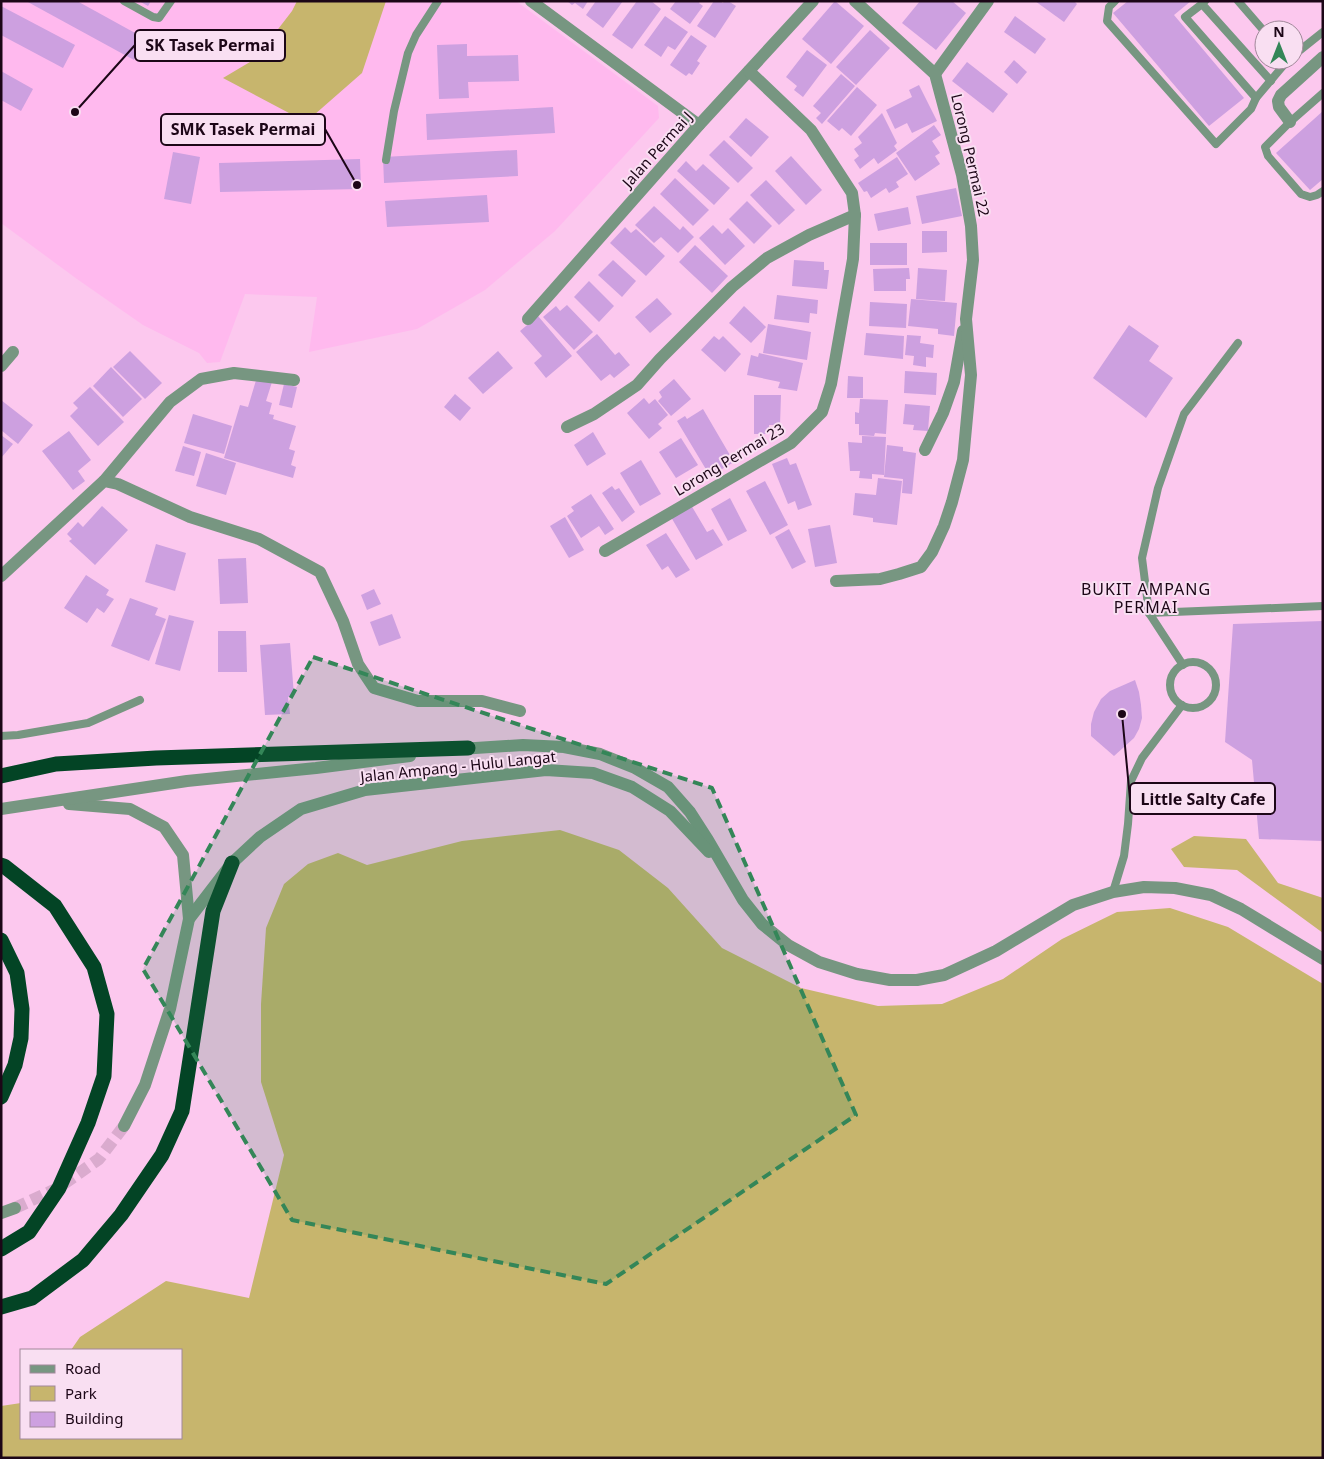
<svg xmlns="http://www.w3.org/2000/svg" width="1324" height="1459" font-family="'Noto Sans',sans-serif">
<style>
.built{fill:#ffb9ee}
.green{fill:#c7b56d}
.building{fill:#cda0e0}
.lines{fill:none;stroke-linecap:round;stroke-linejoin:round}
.tertiary-tunnel{stroke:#daabce;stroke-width:12;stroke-dasharray:12 6;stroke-linecap:butt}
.service{stroke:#779681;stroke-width:8}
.minor{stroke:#779681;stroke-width:12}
.tertiary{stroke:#779681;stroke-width:12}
.motorway{stroke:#034425;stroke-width:15}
.marked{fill:#348658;fill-opacity:0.2;stroke:#348658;stroke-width:4;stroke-dasharray:10 6;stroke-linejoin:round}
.labels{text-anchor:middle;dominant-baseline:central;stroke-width:4;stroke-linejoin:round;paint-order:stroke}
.street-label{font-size:15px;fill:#1c0617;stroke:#f9dff2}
.neighbourhood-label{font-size:16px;letter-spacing:1px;fill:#1c0617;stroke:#f9dff2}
.leader{fill:none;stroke:#1c0617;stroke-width:2}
.callout-dot{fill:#1c0617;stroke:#f9dff2;stroke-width:2}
.callout{fill:#f9dff2;stroke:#1c0617;stroke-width:2}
.callout-label{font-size:16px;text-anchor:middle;font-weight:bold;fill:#1c0617}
</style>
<rect width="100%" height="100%" fill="#fcc8ee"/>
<!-- built -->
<path class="built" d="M1 1H516L658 106 659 118 555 231 485 290 417 329 309 352 317 297 245 294 220 362 207 363 199 353 143 325 77 279 1 223Z"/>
<!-- green -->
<g class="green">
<path d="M297 1H386L362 73 306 122 223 78 255 59 292 11Z"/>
<path d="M560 830 619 850 668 888 722 948 801 988 878 1006 942 1004 1003 979 1062 939 1117 912 1170 908 1228 927 1323 984V1458H1V1406L21 1403V1438H181V1350H71L80 1337 166 1281 249 1298 284 1155 261 1082V1004L266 928 284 884 308 864 338 853 367 865 462 841Z"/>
<path d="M1194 836 1246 839 1278 883 1323 898V933L1237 870 1184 867 1171 849Z"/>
</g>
<!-- building -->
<g class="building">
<path d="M26 1H77L146 39 134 60Z"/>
<path d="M139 1H151L148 6Z"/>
<path d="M567 1H588L583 9 575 3 572 5Z"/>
<path d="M596 1H623L603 28 586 15Z"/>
<path d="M637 1H651L661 9 632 49 612 35Z"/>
<path d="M676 1H700L699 3 703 6 690 24 670 9Z"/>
<path d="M714 1H720L723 3 724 1H728L736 6 715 38 697 26Z"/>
<path d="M835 1 864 26 831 64 802 39Z"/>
<path d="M920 1H952L966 13 936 50 902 23Z"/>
<path d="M1035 1H1074L1077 4 1064 22Z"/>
<path d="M1128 1H1191L1174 15 1244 98 1209 126 1113 13Z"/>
<path d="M1 6 75 45 63 68 1 35Z"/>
<path d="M665 16 688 32 675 50 668 46 661 57 644 45Z"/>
<path d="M1015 16 1046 39 1035 54 1004 32Z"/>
<path d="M870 30 890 48 856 85 836 67Z"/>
<path d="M691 35 707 46 697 61 700 63 692 75 689 73 686 76 670 65Z"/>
<path d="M467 44V56L518 55 519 81 468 82 469 98 439 99 437 45Z"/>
<path d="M807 50 827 65 803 97 794 90 797 86 786 77Z"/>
<path d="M1014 60 1027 72 1017 84 1004 72Z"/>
<path d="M967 62 1008 94 993 113 952 81Z"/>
<path d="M1 71 33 89 21 111 1 100Z"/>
<path d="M841 74 855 86 822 124 816 118 821 113 813 106Z"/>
<path d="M919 85 937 121 912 133 907 123 895 129 886 110 912 97 909 90Z"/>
<path d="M857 87 877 105 851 136 842 128 839 131 827 121Z"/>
<path d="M553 107 555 133 427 140 426 114Z"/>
<path d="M1323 111V179L1310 190 1276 153Z"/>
<path d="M882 113 897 143 894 146 897 150 878 164 874 158 860 169 854 160 859 156 854 149 862 143 858 137Z"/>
<path d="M746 118 769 137 751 157 729 137Z"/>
<path d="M934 125 941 135 932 141 940 153 935 156 940 164 915 181 896 153Z"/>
<path d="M724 140 753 168 738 183 709 155Z"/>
<path d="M517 150 518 176 384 183 383 157Z"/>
<path d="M173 152 200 157 191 204 164 199Z"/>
<path d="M791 156 822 190 806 205 775 171Z"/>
<path d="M897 157 908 174 896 182 899 187 889 193 886 188 871 198 867 191 864 192 858 183Z"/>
<path d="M360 159 361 189 220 192 219 163Z"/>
<path d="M686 161 696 171 703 164 730 188 714 205 677 171Z"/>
<path d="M675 178 709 210 693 226 660 194Z"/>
<path d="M766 180 795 210 779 225 750 195Z"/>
<path d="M956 188 962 216 922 224 916 196Z"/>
<path d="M487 195 489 222 387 227 385 201Z"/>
<path d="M747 201 772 226 754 244 729 219Z"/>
<path d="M654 206 680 230 683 226 694 237 678 253 661 237 654 243 635 225Z"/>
<path d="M908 207 911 224 878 231 874 214Z"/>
<path d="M713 225 722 234 728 228 745 246 725 265 699 238Z"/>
<path d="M625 227 631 233 636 229 665 256 646 276 610 243Z"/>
<path d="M922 231H947V252L922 253Z"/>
<rect x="870" y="243" width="37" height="22"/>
<path d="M695 245 728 276 712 293 679 262Z"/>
<path d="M613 260 636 281 622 297 598 275Z"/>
<path d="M794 260 824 262V270H829L827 289 792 286Z"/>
<path d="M909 268 910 279H906V291H874L873 269Z"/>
<path d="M918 268 947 270 945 301 916 299Z"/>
<path d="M589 281 614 306 599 322 574 297Z"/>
<path d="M777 295 818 300 817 314 810 313 809 323 774 319Z"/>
<path d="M657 298 672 314 650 333 635 317Z"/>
<path d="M911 299 957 303 954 336 938 334V329L908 326Z"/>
<path d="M870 302 907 304 906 328 869 326Z"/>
<path d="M567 305 593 332 574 350 543 317 556 306 560 311Z"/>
<path d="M744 306 766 327 751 343 729 323Z"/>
<path d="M538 316 572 356 546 378 534 363 542 356 520 331Z"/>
<path d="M768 324 811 332 807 360 763 353Z"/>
<path d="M1129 325 1159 346 1149 361 1173 378 1146 418 1093 378Z"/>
<path d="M866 333 904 336 903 359 864 355Z"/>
<path d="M597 334 615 355 619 352 630 365 614 378 610 374 601 381 576 352Z"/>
<path d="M907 335 921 336 920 343 934 345 933 358 926 357V367L913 365 914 356 905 355Z"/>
<path d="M714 336 719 340 723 336 741 354 725 372 701 350Z"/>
<path d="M130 351 162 383 145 399 113 367Z"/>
<path d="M498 351 513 368 483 394 468 378Z"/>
<path d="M759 353 803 363 797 391 778 388 780 382 747 375 751 355 758 357Z"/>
<path d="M111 367 142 399 123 417 93 386Z"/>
<path d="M905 371 937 373 936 395 904 393Z"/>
<path d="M848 376 863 377V398H847Z"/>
<path d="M257 377 272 382 266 401 272 403 269 414 274 415 273 419 296 426 289 449 295 451 291 465 296 467 293 478 224 458 240 405 248 407Z"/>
<path d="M674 379 691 399 671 416 658 401 662 397 659 392Z"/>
<path d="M284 384 297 387 292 408 279 405Z"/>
<path d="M90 387 124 422 98 446 70 416 78 408 73 403Z"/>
<path d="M455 394 471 408 460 421 444 407Z"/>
<path d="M754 395H781L780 425H769V434H754Z"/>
<path d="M644 398 649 404 655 399 668 415 658 424 662 428 649 439 627 413Z"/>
<path d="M860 399 888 400 886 434 875 433 874 436 859 435V424H855V412L859 413Z"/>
<path d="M1 400 33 425 18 444 1 430Z"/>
<path d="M905 404 930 406 928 431 913 430 914 425 903 424Z"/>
<path d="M703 409 734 462 710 476 677 421 685 416 687 419Z"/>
<path d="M193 414 232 426 224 454 184 443Z"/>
<path d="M69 431 91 460 78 471 85 481 73 490 42 451Z"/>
<path d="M593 432 606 454 587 466 574 445Z"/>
<path d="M1 435 13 444 1 458Z"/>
<path d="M862 436 886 437 884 475 872 474V479L859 478 860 471H850L848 442 862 443Z"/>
<path d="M681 438 698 465 676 478 659 452Z"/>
<path d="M887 445 903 447V451L916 453 912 494 902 493 903 479 884 477Z"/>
<path d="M183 446 201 452 194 476 175 471Z"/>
<path d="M206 453 236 463 226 495 196 486Z"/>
<path d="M787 458 790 465 796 463 812 505 798 510 795 501 788 504 772 464Z"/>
<path d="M641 460 661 494 640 506 620 473Z"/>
<path d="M878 478 902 481 897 525 873 522V518L853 515 855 493 876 495Z"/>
<path d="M765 481 788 525 770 535 746 491Z"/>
<path d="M612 486 615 490 619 488 635 512 622 522 602 493Z"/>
<path d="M591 494 614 529 605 535 599 526 581 538 567 516 574 511 571 507Z"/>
<path d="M730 498 747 531 728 541 711 509Z"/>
<path d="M691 505 707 532 713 529 723 545 696 560 671 517Z"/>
<path d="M102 506 128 530 95 565 69 541 72 539 67 534 78 522 83 527Z"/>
<path d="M565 517 584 550 569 558 550 526Z"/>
<path d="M830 525 837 563 815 567 808 529Z"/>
<path d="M789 529 806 562 792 569 775 537Z"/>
<path d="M666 533 690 570 676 578 668 566 662 570 646 545Z"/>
<path d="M156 544 186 553 175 591 145 582Z"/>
<path d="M246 558 248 603 220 604 218 559Z"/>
<path d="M86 575 109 590 106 595 114 599 104 613 97 608 87 623 64 608Z"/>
<path d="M374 589 381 604 367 610 361 595Z"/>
<path d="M130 598 158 608 155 615 166 619 149 661 111 646Z"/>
<path d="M392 614 401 638 379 646 370 622Z"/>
<path d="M169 615 194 621 180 671 155 664Z"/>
<path d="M1323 621V841L1259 839 1252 760 1225 742 1233 624Z"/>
<path d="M218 631H246L247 672H218Z"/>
<path d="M290 643 294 696 288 697 290 714 265 715 260 645Z"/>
<path d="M1135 680 1139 692 1141 705 1142 718 1139 729 1134 738 1114 756 1091 736V724L1094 712 1101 699 1110 691Z"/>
</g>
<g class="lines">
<!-- tertiary-tunnel -->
<path class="tertiary-tunnel" d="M15 1208 58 1188 99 1159 124 1126"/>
<!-- service -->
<g class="service">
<path d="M124 1 153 17 159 18 171 1"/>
<path d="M1115 1 1109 7 1107 21 1216 144 1251 109 1256 98 1288 60"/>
<path d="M1205 1 1202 4 1271 81"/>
<path d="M1238 1 1264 31"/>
<path d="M1202 4 1185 17 1256 98"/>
<path d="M1294 55 1323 32"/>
<path d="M1323 93 1290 122 1265 147 1268 156 1301 194 1310 197 1317 195 1323 191"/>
<path d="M386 160 394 111 408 53 416 35 438 1"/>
<path d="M1149 613 1323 606"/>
<circle cx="1193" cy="685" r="23"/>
<path d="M1183 665 1149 613 1142 558 1158 488 1184 414 1238 343"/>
<path d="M1 736 18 735 88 723 140 700"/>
<path d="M1113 892 1124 856 1128 824 1131 781 1142 758 1182 705"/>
</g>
<!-- minor -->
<g class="minor">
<path d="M531 1 699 125"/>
<path d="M935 74 988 1"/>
<path d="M1290 122 1279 107 1278 101 1281 95 1323 57"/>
<path d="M528 319 699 125 813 1"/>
<path d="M1 366 13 352"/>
<path d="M567 427 594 414 637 385 660 359 732 287 767 258 809 235 855 215"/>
<path d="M925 450 943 413 954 382 963 331"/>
<path d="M104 481 170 402 201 379 234 373 294 380"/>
<path d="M605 551 791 443 822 412 831 384 853 259 855 215 852 193 811 130 749 71"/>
<path d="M1 576 104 481 118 484 190 517 259 539 320 572 343 621 358 664 374 688 418 701H482L520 711"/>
<path d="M836 581 880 579 899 574 921 567 932 552 944 526 952 502 963 460 971 375 966 319 973 260 971 226 962 175 935 74 855 1"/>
</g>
<!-- tertiary -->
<g class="tertiary">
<path d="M460 749 523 745 564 747 600 754 635 768 668 787 690 812 708 840 743 900 762 924 788 945 819 962 857 974 890 980H917L944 975 996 951 1073 905 1113 892 1144 887 1175 888 1211 895 1241 909 1323 959"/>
<path d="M69 804 130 809 164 827 183 855 189 919"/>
<path d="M1 809 187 781 316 768 410 756"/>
<path d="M124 1126 145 1085 170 1009 189 919 232 863 260 837 301 809 365 790 546 770 593 773 632 787 670 811 709 852"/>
<path d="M1 1213 15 1208"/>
</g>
<!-- motorway -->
<g class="motorway">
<path d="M1 776 56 764 156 758 468 748"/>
<path d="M1 865 4 866 55 906 94 967 107 1014 104 1076 88 1123 59 1188 29 1232 1 1249"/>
<path d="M1 940 17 973 22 1009 21 1038 15 1065 1 1097"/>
<path d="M1 1307 32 1298 83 1260 121 1215 162 1155 182 1111 213 911 232 863"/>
</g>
</g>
<!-- marked area -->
<path class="marked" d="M313 657 712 788 856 1115 606 1284 292 1220 143 969Z"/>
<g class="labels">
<!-- street labels -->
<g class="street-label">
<text transform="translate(657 149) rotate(-48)">Jalan Permai J</text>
<text transform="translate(971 155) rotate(77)">Lorong Permai 22</text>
<text transform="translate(729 459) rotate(-31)">Lorong Permai 23</text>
<text transform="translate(458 766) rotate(-6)">Jalan Ampang - Hulu Langat</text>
</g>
<!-- neighbourhood labels -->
<g class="neighbourhood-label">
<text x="1146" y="589">BUKIT AMPANG<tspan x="1146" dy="18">PERMAI</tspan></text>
</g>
</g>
<!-- callouts -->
<path class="leader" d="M75 112L135 45M357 185L325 129M1122 714L1130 799"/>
<g class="callout-dot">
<circle cx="75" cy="112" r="5"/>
<circle cx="357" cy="185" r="5"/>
<circle cx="1122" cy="714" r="5"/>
</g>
<g class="callout">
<rect x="135" y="30" width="150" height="31" rx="5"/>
<rect x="161" y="114" width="164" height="31" rx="5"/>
<rect x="1130" y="783" width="145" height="31" rx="5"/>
</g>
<g class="callout-label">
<text x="210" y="51">SK Tasek Permai</text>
<text x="243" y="135">SMK Tasek Permai</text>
<text x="1203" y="805">Little Salty Cafe</text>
</g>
<!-- border -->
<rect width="1324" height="1459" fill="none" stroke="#1c0617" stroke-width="5"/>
<!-- legend -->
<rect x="20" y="1349" width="162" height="90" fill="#f9dff2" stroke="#a1889a"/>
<rect x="30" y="1365" width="25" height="8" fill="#779681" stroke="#a1889a"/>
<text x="65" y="1374" font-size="15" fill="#1c0617">Road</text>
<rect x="30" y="1386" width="25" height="15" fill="#c7b56d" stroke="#a1889a"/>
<text x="65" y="1399" font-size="15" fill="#1c0617">Park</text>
<rect x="30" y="1412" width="25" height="15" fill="#cda0e0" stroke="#a1889a"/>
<text x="65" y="1424" font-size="15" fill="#1c0617">Building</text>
<!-- north arrow -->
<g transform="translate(1279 45)"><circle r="24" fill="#f9dff2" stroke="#a1889a"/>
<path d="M0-4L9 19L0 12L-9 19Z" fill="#348658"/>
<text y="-8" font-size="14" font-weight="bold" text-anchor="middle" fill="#1c0617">N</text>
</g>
</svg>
